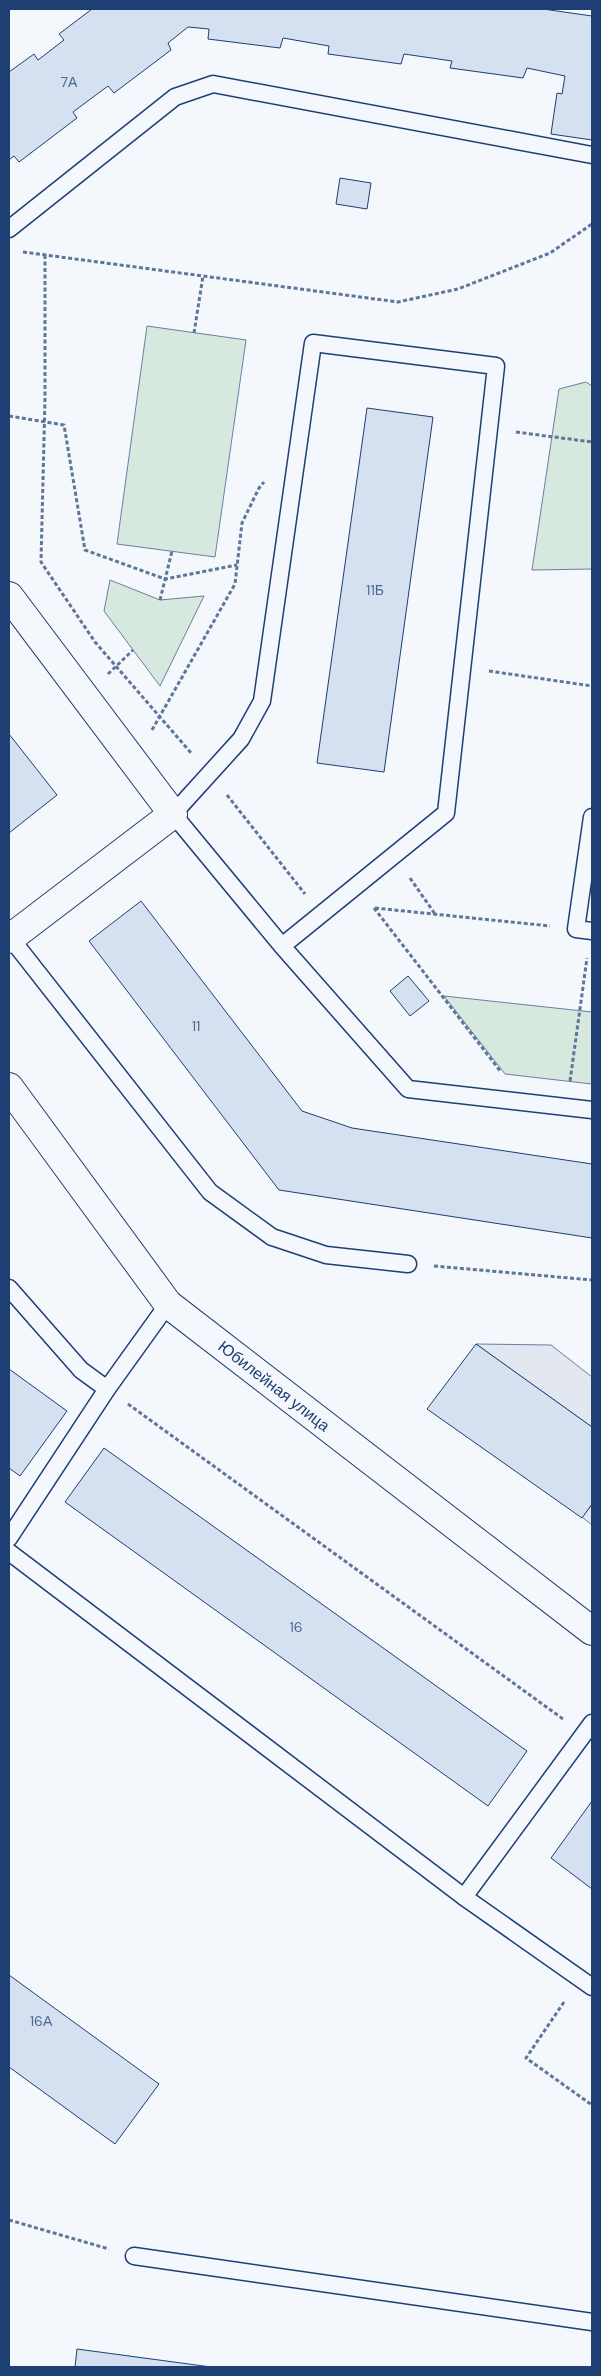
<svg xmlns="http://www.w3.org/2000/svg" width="601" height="2376" font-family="'DM Sans',sans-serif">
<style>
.green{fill:#d7e8df;stroke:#687fa3}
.parking{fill:#e3e8f0;stroke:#687fa3}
.building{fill:#d5e0f0;stroke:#1d3f73}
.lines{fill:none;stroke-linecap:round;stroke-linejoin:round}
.service-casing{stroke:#1d3f73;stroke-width:19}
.minor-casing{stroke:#1d3f73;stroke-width:30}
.path{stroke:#5e769c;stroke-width:3;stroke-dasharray:4 2.5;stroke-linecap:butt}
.service{stroke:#f4f7fb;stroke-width:16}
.minor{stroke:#f4f7fb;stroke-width:28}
.labels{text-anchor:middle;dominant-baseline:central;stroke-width:4;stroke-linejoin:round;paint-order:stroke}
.number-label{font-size:14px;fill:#4b6792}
.street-label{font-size:16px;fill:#1d3f73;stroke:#f4f7fb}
</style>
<rect width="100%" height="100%" fill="#f4f7fb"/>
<!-- green -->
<g class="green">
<path d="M147 326 246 340 215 557 117 544Z"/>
<path d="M586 382 592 386V569L532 570 559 389Z"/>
<path d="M110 580 160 600 204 596 160 686 104 611Z"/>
<path d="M444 996 592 1012V1084L505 1074Z"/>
</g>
<!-- parking -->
<g class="parking">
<path d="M476 1344 551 1345 592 1377V1427Z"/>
<path d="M592 1505V1525L582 1517Z"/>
</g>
<!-- building -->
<g class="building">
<path d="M92 9H543L592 16V140L551 134 557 93 562 94 565 76 527 68 523 78 450 68 452 61 404 54 401 64 328 54 329 46 283 38 280 48 208 39 209 29 188 27 168 43 171 50 114 93 108 86 73 112 77 118 19 162 14 156 9 160V72L34 54 38 60 64 40 59 34Z"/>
<path d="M340 178 371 183 367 209 336 204Z"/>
<path d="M367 408 433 417 384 772 317 763Z"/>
<path d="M9 734 57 795 9 833Z"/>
<path d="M141 901 302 1111 352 1128 592 1164V1238L279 1190 89 941Z"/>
<path d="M408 976 429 1001 410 1016 390 991Z"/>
<path d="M476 1344 592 1427V1504L582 1518 427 1409Z"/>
<path d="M9 1369 67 1411 20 1476 9 1468Z"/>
<path d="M104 1448 527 1751 488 1806 65 1502Z"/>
<path d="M592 1801V1889L551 1858Z"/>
<path d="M9 1975 159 2084 115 2144 9 2067Z"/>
<path d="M77 2349 211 2367H75Z"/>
</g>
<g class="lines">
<defs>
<g id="service">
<path d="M9 229 175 97 213 84 592 155"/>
<path d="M592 817 576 929 592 931"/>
<path d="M9 936 210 1192 272 1237 326 1255 408 1264"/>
<path d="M282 946 446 813 496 366 313 343 262 701 241 739 173 814 282 946 408 1089 592 1110"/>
<path d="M9 1288 81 1370 107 1389"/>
<path d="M9 1538 107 1389 168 1304"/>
<path d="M9 1552 464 1897 592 1723"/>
<path d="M464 1897 592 1987"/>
<path d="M134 2256 592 2322"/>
</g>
<g id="minor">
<path d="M9 596 173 814 9 939"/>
<path d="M9 1087 168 1304 592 1631"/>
</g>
</defs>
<!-- service casing -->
<use href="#service" class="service-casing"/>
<!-- minor casing -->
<use href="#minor" class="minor-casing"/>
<!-- path -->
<g class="path">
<path d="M23 252 398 302 458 289 550 253 592 224"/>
<path d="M45 255V398L41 562 95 642 192 754"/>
<path d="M194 333 203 276"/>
<path d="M9 416 64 425 85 550 165 579 237 565"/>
<path d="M516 432 592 442"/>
<path d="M160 600 172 551"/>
<path d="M489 671 592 686"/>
<path d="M108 674 133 650"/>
<path d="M152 730 235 584 242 523 259 488 264 482"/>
<path d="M227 795 305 894"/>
<path d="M410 878 435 914"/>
<path d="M374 908 501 1072"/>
<path d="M375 908 550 926"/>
<path d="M570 1081 587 958"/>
<path d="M434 1266 592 1280"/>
<path d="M128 1404 563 1719"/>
<path d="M564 2002 526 2058 592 2105"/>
<path d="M9 2220 109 2249"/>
</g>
<!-- service -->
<use href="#service" class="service"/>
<!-- minor -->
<use href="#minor" class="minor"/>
</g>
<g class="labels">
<!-- number labels -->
<g class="number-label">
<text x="69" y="82">7А</text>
<text x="375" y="590">11Б</text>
<text x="196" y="1026">11</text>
<text x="296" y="1627">16</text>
<text x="41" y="2021">16А</text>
</g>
<!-- street labels -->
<g class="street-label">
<text transform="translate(274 1386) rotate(38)">Юбилейная улица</text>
</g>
</g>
<!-- border -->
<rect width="601" height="2376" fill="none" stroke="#1d3f73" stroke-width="20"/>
</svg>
